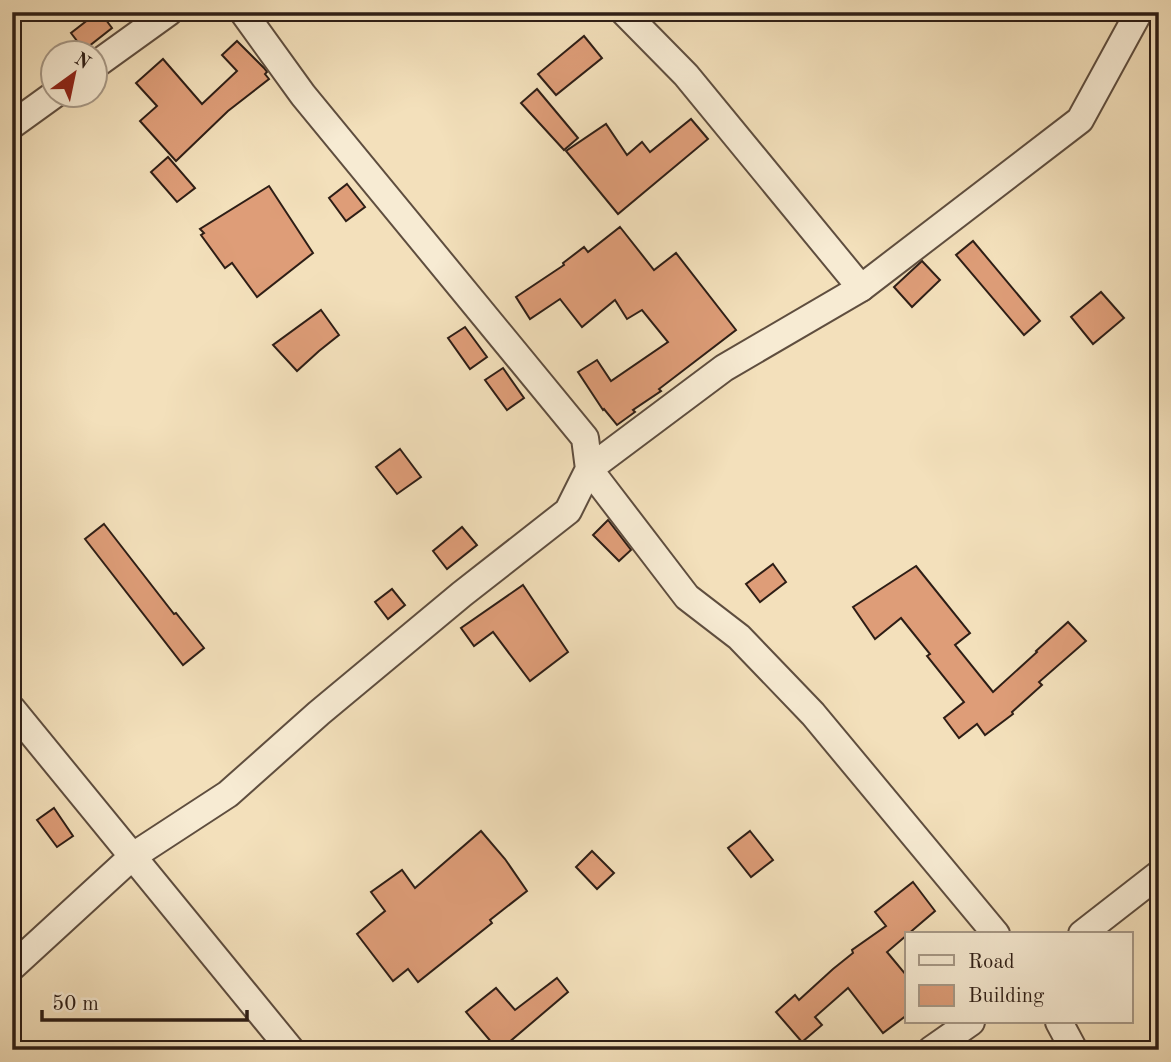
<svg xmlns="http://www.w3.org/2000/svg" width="1171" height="1062" font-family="'Old Standard TT',serif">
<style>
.building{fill:#de9d78;stroke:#2e1e16;stroke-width:2}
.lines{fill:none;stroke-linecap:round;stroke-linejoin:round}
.minor-casing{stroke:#5f4e3f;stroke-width:30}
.minor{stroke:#f7ebd3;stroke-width:26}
</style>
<rect width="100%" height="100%" fill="#f3e0bb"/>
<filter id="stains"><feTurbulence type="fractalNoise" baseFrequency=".00286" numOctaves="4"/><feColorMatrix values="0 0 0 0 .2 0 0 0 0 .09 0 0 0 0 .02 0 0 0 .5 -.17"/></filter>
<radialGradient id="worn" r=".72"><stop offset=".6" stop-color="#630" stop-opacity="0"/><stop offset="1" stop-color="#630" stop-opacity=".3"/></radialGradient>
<!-- building -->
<g class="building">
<path d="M98 12H100L112 28 84 50 71 33Z"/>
<path d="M584 36 602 58 556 95 538 74Z"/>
<path d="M237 41 264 68 267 72 265 74 269 79 228 111 176 161 140 121 157 106 136 83 163 59 202 104 237 71 222 55Z"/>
<path d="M537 89 578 138 564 150 521 103Z"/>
<path d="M691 119 708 139 618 214 566 151 606 124 627 155 642 142 650 152Z"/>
<path d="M168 157 195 188 177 202 151 172Z"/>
<path d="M347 184 365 207 346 221 329 198Z"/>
<path d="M269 186 313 253 257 297 232 263 225 268 201 235 204 233 200 229Z"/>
<path d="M620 227 654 270 676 253 736 330 659 389 661 391 633 410 635 412 617 425 604 409 603 410 578 372 597 360 611 381 668 342 642 310 627 319 615 300 582 327 560 299 530 319 516 297 564 265 563 263 584 247 588 252Z"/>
<path d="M973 241 1040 321 1024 335 956 255Z"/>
<path d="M922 261 940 280 912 307 894 287Z"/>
<path d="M1101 292 1124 318 1093 344 1071 317Z"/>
<path d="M321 310 339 335 319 351 297 371 273 345Z"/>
<path d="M465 327 487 357 470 369 448 338Z"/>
<path d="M503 368 524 398 507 410 485 380Z"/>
<path d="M400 449 421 477 397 494 376 467Z"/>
<path d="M608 520 631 550 619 561 593 535Z"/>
<path d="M104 524 174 614 176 613 204 648 183 665 85 539Z"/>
<path d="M462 527 477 545 447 569 433 551Z"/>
<path d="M773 564 786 582 760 602 746 584Z"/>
<path d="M916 566 970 633 955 645 993 692 1037 652 1036 651 1068 622 1086 641 1039 682 1042 685 1012 712 1013 714 985 735 977 724 959 738 944 718 964 702 927 656 930 654 901 618 875 639 853 607Z"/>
<path d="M523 585 568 652 530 681 493 632 474 646 461 628Z"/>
<path d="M392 589 405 605 388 619 375 602Z"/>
<path d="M54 808 73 836 57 847 37 820Z"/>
<path d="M481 831 505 859 527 891 490 920 492 923 418 982 408 969 393 981 357 934 385 911 371 892 402 870 415 888Z"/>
<path d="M750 831 773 860 751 877 728 848Z"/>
<path d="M592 851 614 873 597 889 576 867Z"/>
<path d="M913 882 935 911 887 952 907 976V1015L883 1033 848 988 815 1017 822 1025 802 1042 776 1012 795 995 799 1000 833 969 853 953 852 950 886 926 875 912Z"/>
<path d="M557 978 568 992 500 1050H498L466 1012 496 988 515 1010Z"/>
</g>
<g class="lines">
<defs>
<g id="minor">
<path d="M624 12 686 75 861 288"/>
<path d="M94 66 169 12"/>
<path d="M12 125 55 94"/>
<path d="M12 709 291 1050"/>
<path d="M996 934 813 714 739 637 687 597 589 469 724 368 861 288 1080 120 1139 12"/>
<path d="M1082 934 1159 874"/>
<path d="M12 967 133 856 228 794 319 713 462 594 568 511 589 469 585 438 303 95 243 12"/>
<path d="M1059 1022 1074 1050"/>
<path d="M931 1050 971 1022"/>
</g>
</defs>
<!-- minor casing -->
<use href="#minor" class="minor-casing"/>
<!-- minor -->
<use href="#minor" class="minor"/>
</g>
<!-- margin -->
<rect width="1171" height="1062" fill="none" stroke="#f3e0bb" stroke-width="42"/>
<rect x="14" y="14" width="1143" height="1034" fill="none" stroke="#2e1e16" stroke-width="3.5"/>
<rect x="21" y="21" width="1129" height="1020" fill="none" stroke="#2e1e16" stroke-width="2"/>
<!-- legend -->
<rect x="905" y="932" width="228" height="91" fill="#f7ebd3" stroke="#a79987" stroke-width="2"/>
<rect x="919" y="955" width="35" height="10" fill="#f7ebd3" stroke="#a79987" stroke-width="2"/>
<text x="968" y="968" font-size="21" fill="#2e1e16">Road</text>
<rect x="919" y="985" width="35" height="21" fill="#de9d78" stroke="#a79987" stroke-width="2"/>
<text x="968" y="1002" font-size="21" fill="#2e1e16">Building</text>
<!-- north arrow -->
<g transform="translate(74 74) rotate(33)"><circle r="33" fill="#f7ebd3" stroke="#a79987" stroke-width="2"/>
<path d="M0-5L12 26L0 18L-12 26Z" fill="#8f2418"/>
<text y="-10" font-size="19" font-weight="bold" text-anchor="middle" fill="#2e1e16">N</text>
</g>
<!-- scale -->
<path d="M42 1010v10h205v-10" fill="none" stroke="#2e1e16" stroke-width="3.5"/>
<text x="52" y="1010" font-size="21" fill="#2e1e16" stroke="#f7ebd3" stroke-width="5" paint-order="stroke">50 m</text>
<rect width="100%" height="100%" filter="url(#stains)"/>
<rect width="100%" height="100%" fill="url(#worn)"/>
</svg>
